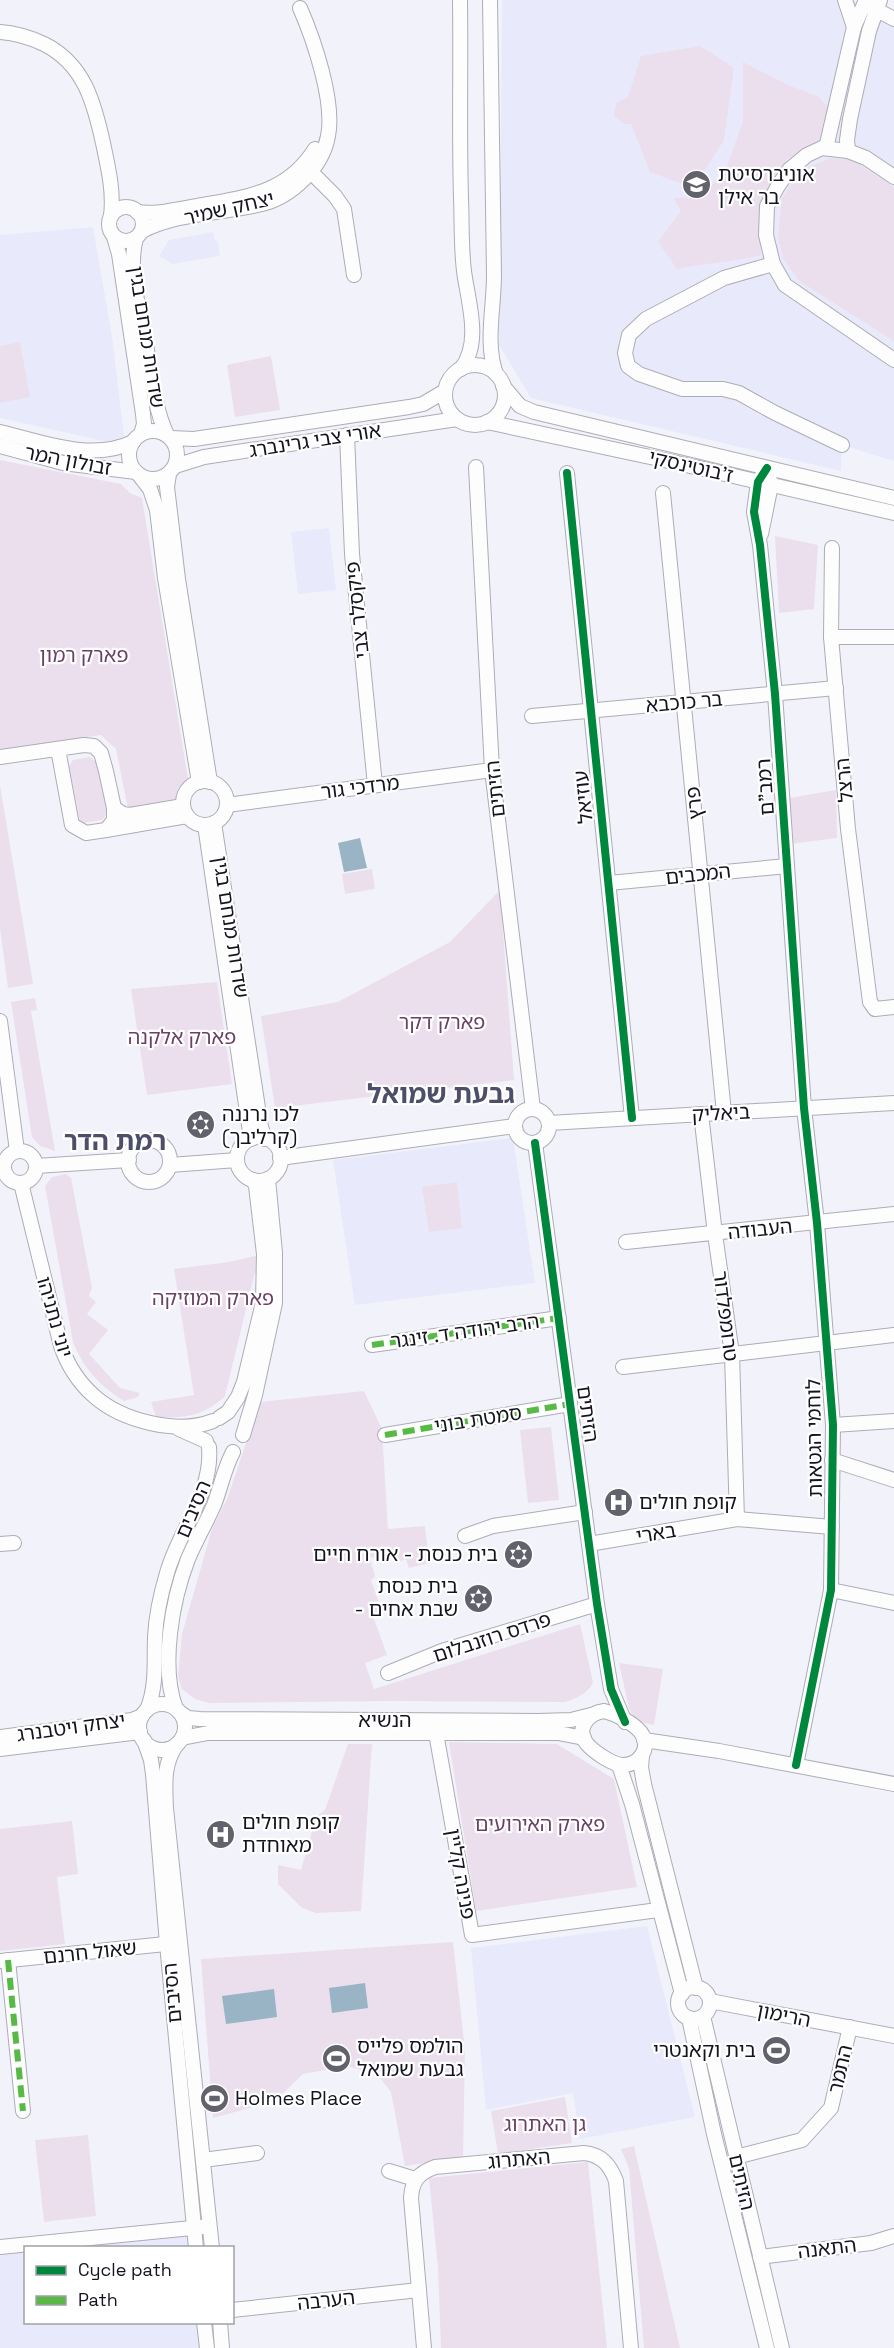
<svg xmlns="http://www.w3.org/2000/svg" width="894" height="2348" font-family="'Space Grotesk','Noto Sans Hebrew',sans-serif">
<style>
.built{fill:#e8eafb}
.green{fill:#ebdfed}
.water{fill:#99b4c5}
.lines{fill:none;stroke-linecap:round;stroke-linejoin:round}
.minor-casing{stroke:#acadb5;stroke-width:16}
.minor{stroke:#fdfdfe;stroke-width:14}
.quiet{stroke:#58b947;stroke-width:6;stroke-dasharray:12 6;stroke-linecap:butt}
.cycleway-casing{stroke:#fff;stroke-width:11}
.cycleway{stroke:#00873e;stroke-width:8}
.labels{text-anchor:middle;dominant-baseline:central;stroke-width:4.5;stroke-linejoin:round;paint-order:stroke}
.poi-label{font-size:20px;fill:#141420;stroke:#fff;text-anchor:start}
.street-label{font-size:20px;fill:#141420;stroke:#fff}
.park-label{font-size:20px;fill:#6b3f66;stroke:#fff}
.district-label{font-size:26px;font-weight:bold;fill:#4d4e6a;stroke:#fff}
</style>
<rect width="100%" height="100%" fill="#f2f3fa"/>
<!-- built -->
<g class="built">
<path d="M502 0H853L894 24V461L842 445 841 471 531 398 499 345Z"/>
<path d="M93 227 112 336 124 436 108 442 0 418V235Z"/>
<path d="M213 232 215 241H218L220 256 173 264 159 256 169 240Z"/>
<path d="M329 528 336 590 298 594 291 532Z"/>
<path d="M513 1138 535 1283 355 1305 333 1160Z"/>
<path d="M647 1926 695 2117 580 2139 573 2093 486 2110 471 1948Z"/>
<path d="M202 2227 204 2247 26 2248V2322L212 2323 215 2348H0V2247Z"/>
</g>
<!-- green -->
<g class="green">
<path d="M700 46 734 68 724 140 693 188 650 172 631 124H624L614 116 616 103 628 97 641 56Z"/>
<path d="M743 62 786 84 819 97 829 108 821 143 787 159 760 210 761 255C733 262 705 263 677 269L658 242 681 211 673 198 701 197 726 169 743 121Z"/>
<path d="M831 158 853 160 894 187V341L799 281 783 258 778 236 782 199 794 180 810 166Z"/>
<path d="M20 342 30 397 0 403V346Z"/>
<path d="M271 356 280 410 235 417 227 365Z"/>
<path d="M0 460 121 484 130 493 142 498 188 779 178 788 175 800 128 809 116 749 101 735 0 750Z"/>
<path d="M775 536 818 545 814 609 779 613Z"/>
<path d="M90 757 98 764 107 813 102 820 83 823 80 821 69 766 73 760Z"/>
<path d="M0 785 33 984 8 988 0 928Z"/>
<path d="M836 790 837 838 790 844 789 798Z"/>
<path d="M372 869 375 889 345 894 342 874Z"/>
<path d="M500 890 514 1080 275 1108 261 1016 338 1002 450 942Z"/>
<path d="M217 982 232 1084 147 1095 131 989Z"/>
<path d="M35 998 37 1010 31 1011 55 1151 40 1146 32 1137 11 1002Z"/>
<path d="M66 1174 71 1178 92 1288 89 1296 96 1302 87 1314 108 1330 89 1354 120 1388 140 1393 138 1397 124 1401C100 1386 84 1369 73 1342L45 1186 52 1177Z"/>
<path d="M457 1182 462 1228 429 1232 422 1187Z"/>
<path d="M264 1254 254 1276 225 1396C203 1417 185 1418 156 1417L151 1402 194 1395 174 1269 229 1262Z"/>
<path d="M364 1391 382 1429 388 1529 425 1526 429 1563 409 1568 406 1559 396 1563 392 1551 370 1558 375 1577 371 1580 382 1612 373 1616 387 1655 365 1663 374 1689 580 1624 593 1682C589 1693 576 1699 565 1702L392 1701 209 1703 195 1699 182 1689 178 1677 182 1634 212 1529 227 1499 260 1402Z"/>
<path d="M551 1427 559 1500 528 1503 520 1430Z"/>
<path d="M619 1663 663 1669 654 1725 636 1721 629 1708Z"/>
<path d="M449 1742 557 1744 614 1779 637 1887 476 1911Z"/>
<path d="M348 1744H372L361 1911 316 1913 302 1908 278 1884V1865L301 1870 316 1817 325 1810Z"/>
<path d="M72 1821 78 1874 57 1877 65 1944 0 1951V1829Z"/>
<path d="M453 1942 465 2050 463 2158 405 2166 391 2092 377 2074 346 2066 303 2074 275 2101 213 2118 201 1959Z"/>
<path d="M565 2097 572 2143 498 2154 491 2111Z"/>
<path d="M88 2135 96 2216 44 2222 35 2140Z"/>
<path d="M634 2146 680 2348H644L629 2168 621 2149Z"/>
<path d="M588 2162 607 2348H441L438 2268 429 2178Z"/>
</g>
<!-- water -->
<g class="water">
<path d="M360 838 367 868 344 872 338 843Z"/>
<path d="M365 1983 368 2008 332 2013 329 1988Z"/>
<path d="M274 1989 277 2017 226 2024 222 1996Z"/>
</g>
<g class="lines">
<defs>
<g id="minor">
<path d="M460 0C461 66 459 132 461 198 462 222 461 247 464 271 468 302 482 342 461 369"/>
<path d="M490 0C491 92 493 183 494 275 494 308 485 343 496 374"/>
<path d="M845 0 854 27"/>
<path d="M869 6 894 19"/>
<path d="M0 32C16 33 29 37 44 44 84 64 94 102 103 143 108 167 114 191 111 216"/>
<path d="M826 148 854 27 866 0"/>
<path d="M848 151 847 140 850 119 869 31 880 0"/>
<path d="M306 167 335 196 344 209 354 275"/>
<path d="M894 177 866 158 848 151 822 148 807 155 789 170 778 186 767 206 766 235 773 264 785 285 894 360"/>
<circle cx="126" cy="224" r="17"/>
<path d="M137 212C157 215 178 209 197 206 245 197 287 194 315 149"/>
<path d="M142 231C178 212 223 214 262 204 278 200 292 191 304 179 316 167 325 153 328 136 335 102 314 40 300 8"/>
<path d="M114 237 119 254 143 414 144 424 141 434"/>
<path d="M136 238C127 272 140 310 146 344 151 374 154 407 167 435"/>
<path d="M773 264 724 278 646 319 629 335 625 353 628 366 639 374 682 389H723L739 393 775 413 842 445"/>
<circle cx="475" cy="395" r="30"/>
<path d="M503 386 520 406 534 412 894 498"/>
<path d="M487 422 664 460 894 513"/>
<circle cx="153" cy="455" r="24"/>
<path d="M0 432C43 442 91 462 133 442"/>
<path d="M347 435 352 554 375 785"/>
<path d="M171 438 194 439 409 407 423 404 445 391"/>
<path d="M0 446 63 463 136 472"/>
<path d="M175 466 204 457 457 419"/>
<path d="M476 467 492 770 533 1109"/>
<path d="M767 468 758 482 754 512 760 545 775 694 804 1108 817 1223 833 1425 831 1590 796 1765"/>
<path d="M567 473 632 1118"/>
<path d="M169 474 167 487 178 579 210 782"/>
<path d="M139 475 150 489 157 510 165 578 199 782"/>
<path d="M663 493 724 1113"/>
<path d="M761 534 771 485 769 476"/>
<path d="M832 548 831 637 848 829 870 1002 875 1009 894 1007"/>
<path d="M831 637H894"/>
<path d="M532 716 836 688"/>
<path d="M0 757 84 745 94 746 101 753 106 771 114 808V820L106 830 86 833 72 825 58 749"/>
<circle cx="205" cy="803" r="22"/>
<path d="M227 805 492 770"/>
<path d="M114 808 123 814 130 815 183 806"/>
<path d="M214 823 261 1127 265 1139"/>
<path d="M205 825 251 1139"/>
<path d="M106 830 187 816"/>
<path d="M609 883 787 866"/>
<path d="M0 1021 17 1151"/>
<circle cx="532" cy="1126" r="17"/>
<path d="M701 1114 715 1234 732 1354 737 1519"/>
<path d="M549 1123 894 1103"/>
<circle cx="259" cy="1159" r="22"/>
<circle cx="149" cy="1161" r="21"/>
<path d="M535 1143 597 1604 611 1689 625 1722"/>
<circle cx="20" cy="1167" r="16"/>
<path d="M280 1158 515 1126"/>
<path d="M170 1165 237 1160"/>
<path d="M36 1166 129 1160"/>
<path d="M21 1183 61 1346C68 1366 78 1382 94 1396 122 1421 178 1435 213 1421"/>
<path d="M626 1242 894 1214"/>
<path d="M372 1345 559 1318"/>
<path d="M623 1367 894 1335"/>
<path d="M219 1418 228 1412 238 1397 244 1382 263 1302 264 1254 256 1186 253 1180"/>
<path d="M833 1425 894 1421"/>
<path d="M179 1429 206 1441"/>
<path d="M243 1435 255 1395 275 1303V1253L268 1179"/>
<path d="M385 1435 570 1404"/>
<path d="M832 1460 894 1480"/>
<path d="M465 1536 493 1526 585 1512"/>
<path d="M0 1544 14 1543"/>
<path d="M589 1544 737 1519 832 1527"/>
<path d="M831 1590 894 1603"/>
<path d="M388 1673 442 1651 597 1604"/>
<circle cx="162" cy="1727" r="23"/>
<path d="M176 1709C160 1667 172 1600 188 1559 196 1540 206 1523 214 1505 221 1487 224 1469 233 1452"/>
<path d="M147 1710C157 1686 154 1662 155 1637 156 1616 161 1593 167 1573 179 1530 213 1493 209 1447"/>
<path d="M604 1711C616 1714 638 1725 643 1736 650 1750 638 1765 623 1765 613 1765 594 1752 587 1744 575 1729 588 1713 604 1711Z"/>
<path d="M179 1712 188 1718 200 1719 538 1721 571 1720 591 1715"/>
<path d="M436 1733 472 1935 658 1910"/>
<path d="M0 1737 132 1720 142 1716"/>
<path d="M182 1738 208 1733H558L584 1738"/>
<path d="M144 1740 151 1760 153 1774 167 1944 196 2248"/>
<path d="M644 1740 719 1751 894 1784"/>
<path d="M177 1744C163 1764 165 1784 166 1808L212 2248"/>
<path d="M0 1749 140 1732"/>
<path d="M642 1756 641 1767 644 1784 696 1988"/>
<path d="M619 1765 632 1804 682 1994"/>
<path d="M8 1960 23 2111"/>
<path d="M0 1961 175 1943"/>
<circle cx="694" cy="2003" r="16"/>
<path d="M710 2001 894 2036"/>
<path d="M703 2016 782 2348"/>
<path d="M689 2018 714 2134 767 2348"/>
<path d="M736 2157 802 2140 831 2108 850 2027"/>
<path d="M203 2160 257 2153"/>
<path d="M389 2171 415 2179"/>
<path d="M0 2247 202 2227"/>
<path d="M760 2257 871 2243 894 2236"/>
<path d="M232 2310 419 2290"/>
<path d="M204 2322 207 2348"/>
<path d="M220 2322 222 2348"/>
<path d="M424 2348 411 2198C412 2180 419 2173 435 2167L584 2153C602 2155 610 2165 616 2181L631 2348"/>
</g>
</defs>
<!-- minor casing -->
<use href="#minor" class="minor-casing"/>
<!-- minor -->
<use href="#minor" class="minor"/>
<!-- quiet -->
<g class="quiet">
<path d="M372 1345 559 1318"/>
<path d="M385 1435 570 1404"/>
<path d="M8 1960 23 2111"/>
</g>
<defs>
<g id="cycleway">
<path d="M767 468 758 482 754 512 760 545 775 694 804 1108 817 1223 833 1425 831 1590 796 1765"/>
<path d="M567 473 632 1118"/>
<path d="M535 1143 597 1604 611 1689 625 1722"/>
</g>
</defs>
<!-- cycleway casing -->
<use href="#cycleway" class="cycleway-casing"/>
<!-- cycleway -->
<use href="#cycleway" class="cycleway"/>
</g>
<!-- icons -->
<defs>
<symbol id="university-disc" viewBox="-11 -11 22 22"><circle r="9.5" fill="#62626c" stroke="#fff"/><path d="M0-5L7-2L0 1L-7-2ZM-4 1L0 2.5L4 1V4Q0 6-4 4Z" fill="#fff"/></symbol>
<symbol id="synagogue-disc" viewBox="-11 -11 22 22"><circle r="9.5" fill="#62626c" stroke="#fff"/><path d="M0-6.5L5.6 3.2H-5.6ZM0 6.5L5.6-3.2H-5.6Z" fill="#fff"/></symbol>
<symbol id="hospital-disc" viewBox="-11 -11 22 22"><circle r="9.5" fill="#62626c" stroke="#fff"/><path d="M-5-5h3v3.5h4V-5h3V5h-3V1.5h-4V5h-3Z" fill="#fff"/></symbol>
<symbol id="stadium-disc" viewBox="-11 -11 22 22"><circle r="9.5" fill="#62626c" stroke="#fff"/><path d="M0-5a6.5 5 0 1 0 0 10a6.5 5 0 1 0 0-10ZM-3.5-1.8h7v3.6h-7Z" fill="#fff"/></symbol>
</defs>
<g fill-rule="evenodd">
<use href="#university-disc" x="680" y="168" width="33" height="33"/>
<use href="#synagogue-disc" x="184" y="1108" width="33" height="33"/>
<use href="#hospital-disc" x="602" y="1486" width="33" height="33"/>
<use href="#synagogue-disc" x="502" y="1538" width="33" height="33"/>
<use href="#synagogue-disc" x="462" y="1582" width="33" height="33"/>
<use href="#hospital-disc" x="204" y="1818" width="33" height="33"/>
<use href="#stadium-disc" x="760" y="2034" width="33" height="33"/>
<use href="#stadium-disc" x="320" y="2042" width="33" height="33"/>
<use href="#stadium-disc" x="198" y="2082" width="33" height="33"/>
</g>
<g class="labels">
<!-- poi labels -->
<g class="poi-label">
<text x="718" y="174">אוניברסיטת<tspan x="718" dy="23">בר אילן</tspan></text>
<text x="222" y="1114">לכו נרננה<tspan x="222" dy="23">(קרליבך)</tspan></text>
<text x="639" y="1502">קופת חולים</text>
<text x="498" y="1554" text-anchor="end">בית כנסת - אורח חיים</text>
<text x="458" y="1586" text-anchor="end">בית כנסת<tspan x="458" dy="23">- שבת אחים</tspan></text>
<text x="242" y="1822">קופת חולים<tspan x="242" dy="23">מאוחדת</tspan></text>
<text x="357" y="2046">הולמס פלייס<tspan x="357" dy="23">גבעת שמואל</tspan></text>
<text x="756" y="2050" text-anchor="end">בית וקאנטרי</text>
<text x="235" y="2098">Holmes Place</text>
</g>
<!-- street labels -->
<g class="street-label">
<text transform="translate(229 208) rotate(-13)">יצחק שמיר</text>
<text transform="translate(147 337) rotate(81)">שדרות מנחם בגין</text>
<text transform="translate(315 440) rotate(-9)">אורי צבי גרינברג</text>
<text transform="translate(68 460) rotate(11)">זבולון המר</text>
<text transform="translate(691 466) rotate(13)">ז'בוטינסקי</text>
<text transform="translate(357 610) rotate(-96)">פיקסלר צבי</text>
<text transform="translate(684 702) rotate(-5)">בר כוכבא</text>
<text transform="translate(844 780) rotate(-95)">הרצל</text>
<text transform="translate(360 787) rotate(-7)">מרדכי גור</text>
<text transform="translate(765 787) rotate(-94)">רמב"ם</text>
<text transform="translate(495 789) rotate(-96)">הזיתים</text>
<text transform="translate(583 797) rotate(-96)">עוזיאל</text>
<text transform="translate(694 803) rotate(-96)">פרץ</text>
<text transform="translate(698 874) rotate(-6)">המכבים</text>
<text transform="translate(231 927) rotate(81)">שדרות מנחם בגין</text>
<text transform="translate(721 1113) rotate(-3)">ביאליק</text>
<text transform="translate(760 1229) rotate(-6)">העבודה</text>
<text transform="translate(726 1316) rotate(83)">טרומפלדור</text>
<text transform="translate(55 1317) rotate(74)">יוני נתניהו</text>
<text transform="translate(465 1331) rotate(-8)">הרב יהודה ד. זינגר</text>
<text transform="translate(588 1414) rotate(82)">הזיתים</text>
<text transform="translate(478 1419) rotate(-9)">סמטת בוני</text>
<text transform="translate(814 1438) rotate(-91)">לוחמי הגטאות</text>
<text transform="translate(193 1509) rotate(-67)">הסיבים</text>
<text transform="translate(656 1533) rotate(-9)">בארי</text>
<text transform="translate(492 1637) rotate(-18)">פרדס רוזנבלום</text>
<text x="385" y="1720">הנשיא</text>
<text transform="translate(71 1727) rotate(-8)">יצחק ויטבנרג</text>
<text transform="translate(461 1874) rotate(80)">פנינה קליין</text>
<text transform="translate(90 1952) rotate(-6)">שאול חרנם</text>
<text transform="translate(172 1993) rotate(-95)">הסיבים</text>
<text transform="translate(784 2015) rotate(11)">הרימון</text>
<text transform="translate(840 2069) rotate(-77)">התמר</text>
<text transform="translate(519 2159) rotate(-5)">האתרוג</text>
<text transform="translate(742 2182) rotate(77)">הזיתים</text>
<text transform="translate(827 2248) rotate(-7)">התאנה</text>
<text transform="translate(326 2300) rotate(-6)">הערבה</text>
</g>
<!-- park labels -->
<g class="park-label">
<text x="84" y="655">פארק רמון</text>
<text x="442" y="1022">פארק דקר</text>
<text x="182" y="1037">פארק אלקנה</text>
<text x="213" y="1298">פארק המוזיקה</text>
<text x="540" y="1824">פארק האירועים</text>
<text x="545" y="2124">גן האתרוג</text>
</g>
<!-- district labels -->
<g class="district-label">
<text x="441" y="1094">גבעת שמואל</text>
<text x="115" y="1141">רמת הדר</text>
</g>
</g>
<!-- legend -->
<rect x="24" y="2246" width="210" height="78" fill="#ffffff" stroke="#a1a1a6" stroke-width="1.5"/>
<rect x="36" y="2266" width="30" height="9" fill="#00873e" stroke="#a1a1a6" stroke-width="1.5"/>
<text x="78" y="2276" font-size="18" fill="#141420">Cycle path</text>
<rect x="36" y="2296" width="30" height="9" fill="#58b947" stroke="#a1a1a6" stroke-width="1.5"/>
<text x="78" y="2306" font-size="18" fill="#141420">Path</text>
</svg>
